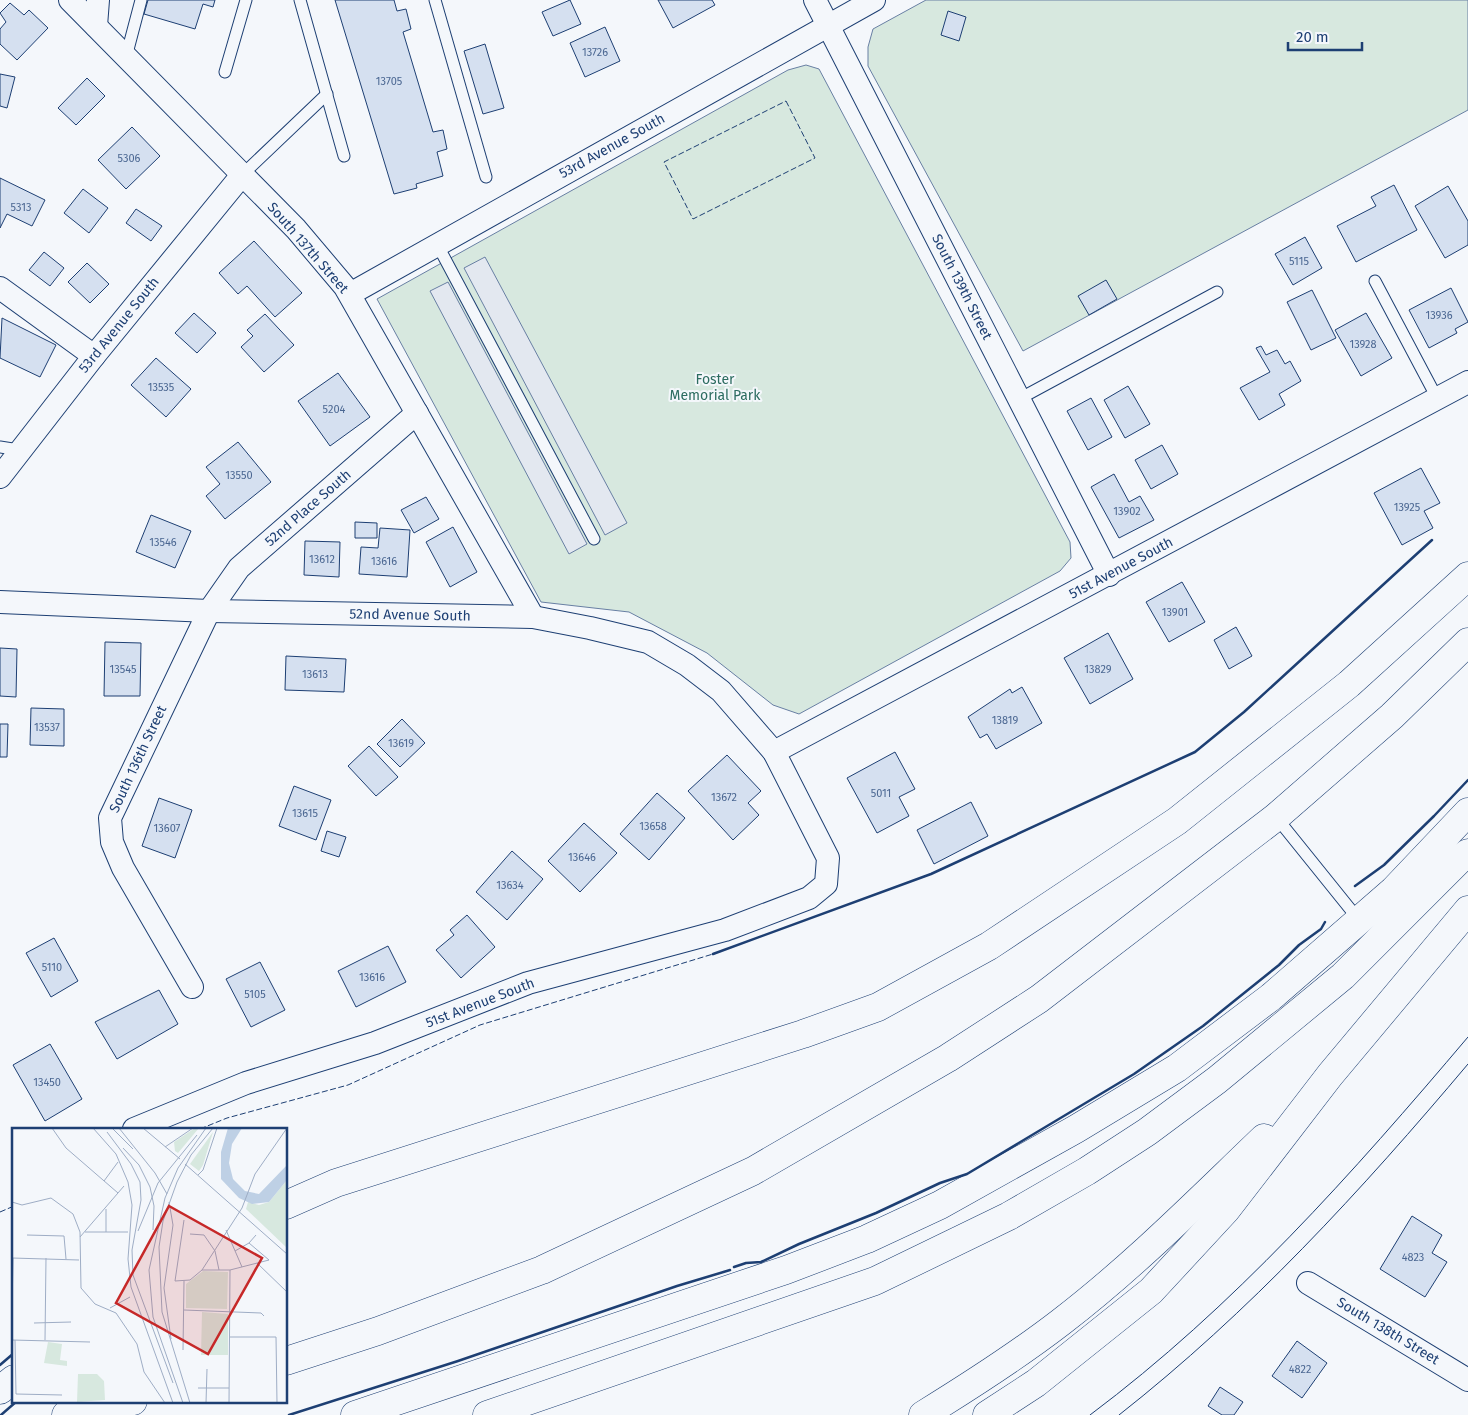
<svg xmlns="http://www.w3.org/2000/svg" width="1468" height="1415" font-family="'Fira Sans',sans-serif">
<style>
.green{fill:#d7e8df;stroke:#687fa3}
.parking{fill:#e3e8f0;stroke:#687fa3}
.building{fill:#d5e0f0;stroke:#1d3f73}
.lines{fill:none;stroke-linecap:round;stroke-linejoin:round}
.service-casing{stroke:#1d3f73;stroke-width:13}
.minor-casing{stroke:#1d3f73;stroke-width:24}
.motorway-casing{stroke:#1d3f73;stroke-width:29}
.service{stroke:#f4f7fb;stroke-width:11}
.minor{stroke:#f4f7fb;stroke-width:22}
.motorway{stroke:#f4f7fb;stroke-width:28}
.tram{stroke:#1d3f73;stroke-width:1}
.fence{stroke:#1d3f73;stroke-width:1;stroke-dasharray:6 2.5;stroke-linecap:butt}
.wall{stroke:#1d3f73;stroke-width:2.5}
.labels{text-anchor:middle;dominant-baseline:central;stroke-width:4;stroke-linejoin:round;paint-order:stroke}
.number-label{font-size:11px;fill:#4b6792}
.street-label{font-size:14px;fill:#1d3f73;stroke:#f4f7fb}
.park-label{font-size:14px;fill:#2c6c60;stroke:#f4f7fb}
.inset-road{fill:none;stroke:#9eadc5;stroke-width:1}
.view{fill:#c62828;fill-opacity:0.15;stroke:#c62828;stroke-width:2.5}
.inset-edge{fill:none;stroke:#1d3f73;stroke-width:2.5}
</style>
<rect width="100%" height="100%" fill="#f4f7fb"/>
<!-- green -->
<g class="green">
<path d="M926 0H1468V110L1023 351 868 66V47L873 29Z"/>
<path d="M806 65 819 69 1070 542 1071 558 1060 571 799 714 773 705 707 653 629 612 541 602 377 299 788 70Z"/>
</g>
<!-- parking -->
<g class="parking">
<path d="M485 257 627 523 605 535 464 268Z"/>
<path d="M448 282 587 544 569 554 430 291Z"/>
</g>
<!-- building -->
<g class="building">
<path d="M148 0H215L213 7 203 4 195 29 144 14Z"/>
<path d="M335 0H394L397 11 406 9 411 29 403 32 433 132 443 130 447 149 437 152 443 176 416 184 417 188 394 194Z"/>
<path d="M570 0 581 24 553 36 542 12Z"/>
<path d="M658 0H712L715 5 673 28Z"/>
<path d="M10 3 24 15 29 10 48 28 17 60 0 44V29L6 22 0 13Z"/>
<path d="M948 11 966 17 959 41 941 35Z"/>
<path d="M605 27 620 61 585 77 570 43Z"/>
<path d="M485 44 504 108 483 114 464 51Z"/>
<path d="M0 74 15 77 7 108 0 106Z"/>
<path d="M87 78 105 96 76 125 58 108Z"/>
<path d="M132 127 160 156 126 189 98 160Z"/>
<path d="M0 178 45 200 32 226 7 214 0 228Z"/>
<path d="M1394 185 1417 230 1356 262 1337 226 1376 206 1371 197Z"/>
<path d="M1448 186 1468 221V245L1445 258 1415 206Z"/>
<path d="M83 189 108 208 89 233 64 213Z"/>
<path d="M136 209 162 226 151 241 126 223Z"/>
<path d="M1305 237 1322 268 1293 285 1275 254Z"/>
<path d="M254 241 302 293 275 317 247 286 238 294 219 273Z"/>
<path d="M44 252 64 268 50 286 29 270Z"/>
<path d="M87 263 109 284 90 303 68 282Z"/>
<path d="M1106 280 1117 299 1089 315 1078 296Z"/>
<path d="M1451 288 1468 322 1455 329 1457 333 1429 348 1409 310Z"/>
<path d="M1312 290 1336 338 1311 350 1287 302Z"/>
<path d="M194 313 216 333 197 353 175 333Z"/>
<path d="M1366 313 1392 358 1361 376 1335 330Z"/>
<path d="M265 314 294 345 264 372 241 347 253 336 247 330Z"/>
<path d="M2 318 56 345 40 377 0 358Z"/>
<path d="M1261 346 1266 355 1277 350 1285 364 1290 361 1301 381 1279 394 1285 405 1259 420 1240 388 1270 372 1256 348Z"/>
<path d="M156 358 191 389 166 417 131 385Z"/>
<path d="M338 373 370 417 330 446 298 401Z"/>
<path d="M1128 386 1150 424 1125 438 1104 400Z"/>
<path d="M1091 398 1112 437 1088 450 1067 411Z"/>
<path d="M238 442 271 482 225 519 206 496 220 484 206 467Z"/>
<path d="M1162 445 1178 474 1151 489 1135 460Z"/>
<path d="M1421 468 1440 503 1424 511 1433 528 1402 545 1374 493Z"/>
<path d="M1114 474 1129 502 1140 496 1154 520 1119 538 1091 487Z"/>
<path d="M426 497 439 519 414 533 401 510Z"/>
<path d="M151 515 191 531 175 568 136 552Z"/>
<path d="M355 522 377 523V538H355Z"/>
<path d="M453 527 477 572 450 587 426 542Z"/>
<path d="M380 528 410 530 407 577 359 574 361 547 378 548Z"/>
<path d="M305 541 340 542 339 577 304 575Z"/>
<path d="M1182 582 1205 622 1169 642 1146 602Z"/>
<path d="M1236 627 1252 656 1229 669 1214 640Z"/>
<path d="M1108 633 1133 679 1090 704 1064 658Z"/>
<path d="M105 642 141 643 140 696H104Z"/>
<path d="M0 648 17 649 16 697 0 696Z"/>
<path d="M286 656 346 659 344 692 285 690Z"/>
<path d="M1022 687 1042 723 996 749 987 734 980 738 968 717 1010 689 1012 693Z"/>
<path d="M31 708 64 709V746L30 745Z"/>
<path d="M402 719 425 743 400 767 377 744Z"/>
<path d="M0 724H8L7 757H0Z"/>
<path d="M369 746 398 777 376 796 348 766Z"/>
<path d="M895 752 915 789 899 797 909 816 877 833 847 778Z"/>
<path d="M727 755 761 791 748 803 759 815 733 840 688 791Z"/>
<path d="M294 786 331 800 316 840 279 826Z"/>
<path d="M657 793 685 818 649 860 620 834Z"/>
<path d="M159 798 192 810 175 858 142 846Z"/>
<path d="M971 802 988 836 934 864 917 830Z"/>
<path d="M584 823 617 853 580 892 548 861Z"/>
<path d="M327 831 346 837 339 857 321 851Z"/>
<path d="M512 851 543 879 507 920 476 892Z"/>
<path d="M467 915 495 947 461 978 436 950 454 935 450 930Z"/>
<path d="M54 938 78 981 51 997 26 953Z"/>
<path d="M388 946 406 982 356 1007 338 971Z"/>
<path d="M260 962 285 1010 251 1027 226 979Z"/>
<path d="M159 990 178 1024 117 1059 95 1022Z"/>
<path d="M50 1044 82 1099 45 1121 13 1065Z"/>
<path d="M1412 1216 1442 1235 1432 1253 1447 1262 1425 1297 1380 1269Z"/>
<path d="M1297 1341 1327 1363 1302 1398 1272 1376Z"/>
<path d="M1220 1387 1243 1402 1234 1415H1222L1208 1406Z"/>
</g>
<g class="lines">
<defs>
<g id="service">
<path d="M300 0 344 156"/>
<path d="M435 0 486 177"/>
<path d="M126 57 141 0"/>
<path d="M225 72 246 0"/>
<path d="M242 175 327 94"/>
<path d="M437 244 594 539"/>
<path d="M1375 281 1437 398"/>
<path d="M1019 399 1217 292"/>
<path d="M0 447 19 450"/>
<path d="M1276 817 1359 920"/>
</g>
<g id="minor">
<path d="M70 0 296 229 345 287 533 617"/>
<path d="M815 0 1109 575"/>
<path d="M96 26 98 0"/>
<path d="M0 288 94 356"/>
<path d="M350 294 874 0"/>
<path d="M0 477 94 356 242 175"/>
<path d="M0 602 209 611 533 617 590 628 648 642 687 665 721 691 774 752 828 858 826 884 809 898 725 930 528 983 375 1043 246 1083 134 1129"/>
<path d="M774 752 1468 382"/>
<path d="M192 987 123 868 112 842 110 818 209 611 239 568 417 413"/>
<path d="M1308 1283 1468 1380"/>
</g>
<g id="motorway">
<path d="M286 1205 336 1183 803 1034 878 1007 989 946 1177 821 1349 684 1468 576"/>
<path d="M286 1361 378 1331 542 1270 753 1171 948 1058 1039 999 1276 817 1392 716 1468 642"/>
<path d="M0 1390 14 1379"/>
<path d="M66 1415 133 1401"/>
<path d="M355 1415 786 1270 867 1239 940 1205 1076 1129 1177 1068 1271 997 1394 890 1468 812"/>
<path d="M487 1415 875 1281 1009 1216 1087 1171 1147 1132 1217 1080 1343 976 1461 858 1468 853"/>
<path d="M923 1415C970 1386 1017 1356 1061 1322 1134 1266 1198 1201 1264 1138"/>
<path d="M987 1415 1036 1383 1151 1291 1226 1210 1330 1075 1468 910"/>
</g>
</defs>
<!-- service casing -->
<use href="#service" class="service-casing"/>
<!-- minor casing -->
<use href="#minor" class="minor-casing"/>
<!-- motorway casing -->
<use href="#motorway" class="motorway-casing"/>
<!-- service -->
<use href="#service" class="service"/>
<!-- minor -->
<use href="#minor" class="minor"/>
<!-- motorway -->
<use href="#motorway" class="motorway"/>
<!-- tram -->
<g class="tram">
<path d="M1090 1415C1234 1307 1352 1174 1468 1037"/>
<path d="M1119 1415C1250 1312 1361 1191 1468 1064"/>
</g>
<!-- fence -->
<g class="fence">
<path d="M786 101 815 158 693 219 664 162Z"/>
<path d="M200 1129 227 1118 348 1085 480 1025 713 954"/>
<path d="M0 1212 14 1206"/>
</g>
<!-- wall -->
<g class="wall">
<path d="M1355 886 1384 865 1434 816 1468 780"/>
<path d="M713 954 931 874 1195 752 1244 712 1432 540"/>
<path d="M734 1267 746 1263 761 1262 799 1244 876 1213 940 1183 967 1174 1134 1074 1203 1026 1279 965 1299 945 1321 929 1325 922"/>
<path d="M0 1365 14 1353"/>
<path d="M1 1415 17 1401"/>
<path d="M289 1415 458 1361 677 1286 730 1270"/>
</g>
</g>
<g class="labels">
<!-- number labels -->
<g class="number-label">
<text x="595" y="52">13726</text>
<text x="389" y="81">13705</text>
<text x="129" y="158">5306</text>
<text x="21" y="207">5313</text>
<text x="1299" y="261">5115</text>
<text x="1439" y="315">13936</text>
<text x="1363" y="344">13928</text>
<text x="161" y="387">13535</text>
<text x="334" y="409">5204</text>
<text x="239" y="475">13550</text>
<text x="1407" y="507">13925</text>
<text x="1127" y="511">13902</text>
<text x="163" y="542">13546</text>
<text x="322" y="559">13612</text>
<text x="384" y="561">13616</text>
<text x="1175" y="612">13901</text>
<text x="123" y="669">13545</text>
<text x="1098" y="669">13829</text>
<text x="315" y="674">13613</text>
<text x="1005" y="720">13819</text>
<text x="47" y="727">13537</text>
<text x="401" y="743">13619</text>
<text x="881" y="793">5011</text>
<text x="724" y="797">13672</text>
<text x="305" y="813">13615</text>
<text x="653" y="826">13658</text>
<text x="167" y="828">13607</text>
<text x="582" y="857">13646</text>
<text x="510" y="885">13634</text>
<text x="52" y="967">5110</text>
<text x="372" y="977">13616</text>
<text x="255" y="994">5105</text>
<text x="47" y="1082">13450</text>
<text x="1413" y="1257">4823</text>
<text x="1300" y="1369">4822</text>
</g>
<!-- street labels -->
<g class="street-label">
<text transform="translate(612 146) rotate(-29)">53rd Avenue South</text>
<text transform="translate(308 248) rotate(49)">South 137th Street</text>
<text transform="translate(962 287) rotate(63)">South 139th Street</text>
<text transform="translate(119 325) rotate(-51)">53rd Avenue South</text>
<text transform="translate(308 508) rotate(-41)">52nd Place South</text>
<text transform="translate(1121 568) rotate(-28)">51st Avenue South</text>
<text transform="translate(410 615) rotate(1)">52nd Avenue South</text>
<text transform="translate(138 759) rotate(-65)">South 136th Street</text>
<text transform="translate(480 1003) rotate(-21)">51st Avenue South</text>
<text transform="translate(1388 1331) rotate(31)">South 138th Street</text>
</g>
<!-- park labels -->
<g class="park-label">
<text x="715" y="379">Foster<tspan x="715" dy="16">Memorial Park</tspan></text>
</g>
</g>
<!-- overview -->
<g transform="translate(12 1128)">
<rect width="275" height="275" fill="#f4f7fb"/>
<path d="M183 0H187L166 25 163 23 162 14ZM201 4 191 37 187 43 178 36ZM275 52V120L234 81 236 74 247 77 257 74ZM191 143 216 144 215 181 174 180V156ZM190 184 216 186V227H189ZM36 214 50 216 48 232 55 233V238L32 235ZM66 246H85L92 253 93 272 65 274Z" fill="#d7e8df"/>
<path d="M216 0H230L220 16 217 35 221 51 233 63 247 66 275 37V52L257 74 240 76 227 70 209 51V24Z" fill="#bed0e5"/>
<path class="inset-road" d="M40 0 54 20 106 65M81 0 104 26 116 54 120 77 116 131 119 159 161 275M100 0 121 21M107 0 143 45 155 66M131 0 168 31M95 4 119 36 128 54 129 72 120 122 121 147 161 255M153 19 181 0M111 20 127 37 138 59 142 78 141 102M173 36 275 126M186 47 191 42 205 0M92 53 106 34M0 74 10 77 39 70 61 86 68 104 69 160 83 176 104 185 125 216 132 244 153 275M157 74 161 97 152 160 159 211M172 92 163 153 178 152 190 142 230 80 243 46 275 0M214 102 230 139M126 103 146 55 185 7M73 104H116M94 104V81M178 106 192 107 203 123 207 142M15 107 52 108 54 131M68 109 112 58M237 115 257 132M223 123 237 115 244 107M0 130 67 132M245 135 275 164M190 142H218L257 132M98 180 118 169M0 182 1 130M172 182 249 185 252 188M22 195 59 194M218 209H264L265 275M0 212 78 214M3 212 4 266 50 267M33 212 34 130M171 222 172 153M186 260H217M171 275 141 189 137 142 153 70 166 40 194 0M178 275 150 184 147 119 151 93 165 54 179 27 201 0M194 275 195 241M217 275 218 142"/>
<path class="view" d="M157 78 250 130 196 226 104 175Z"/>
<rect width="275" height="275" class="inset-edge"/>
</g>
<!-- scale -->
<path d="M1288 42v8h74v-8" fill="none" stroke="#1d3f73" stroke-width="2.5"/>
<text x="1296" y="42" font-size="15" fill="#1d3f73" stroke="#f4f7fb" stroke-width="4" paint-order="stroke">20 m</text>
</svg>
